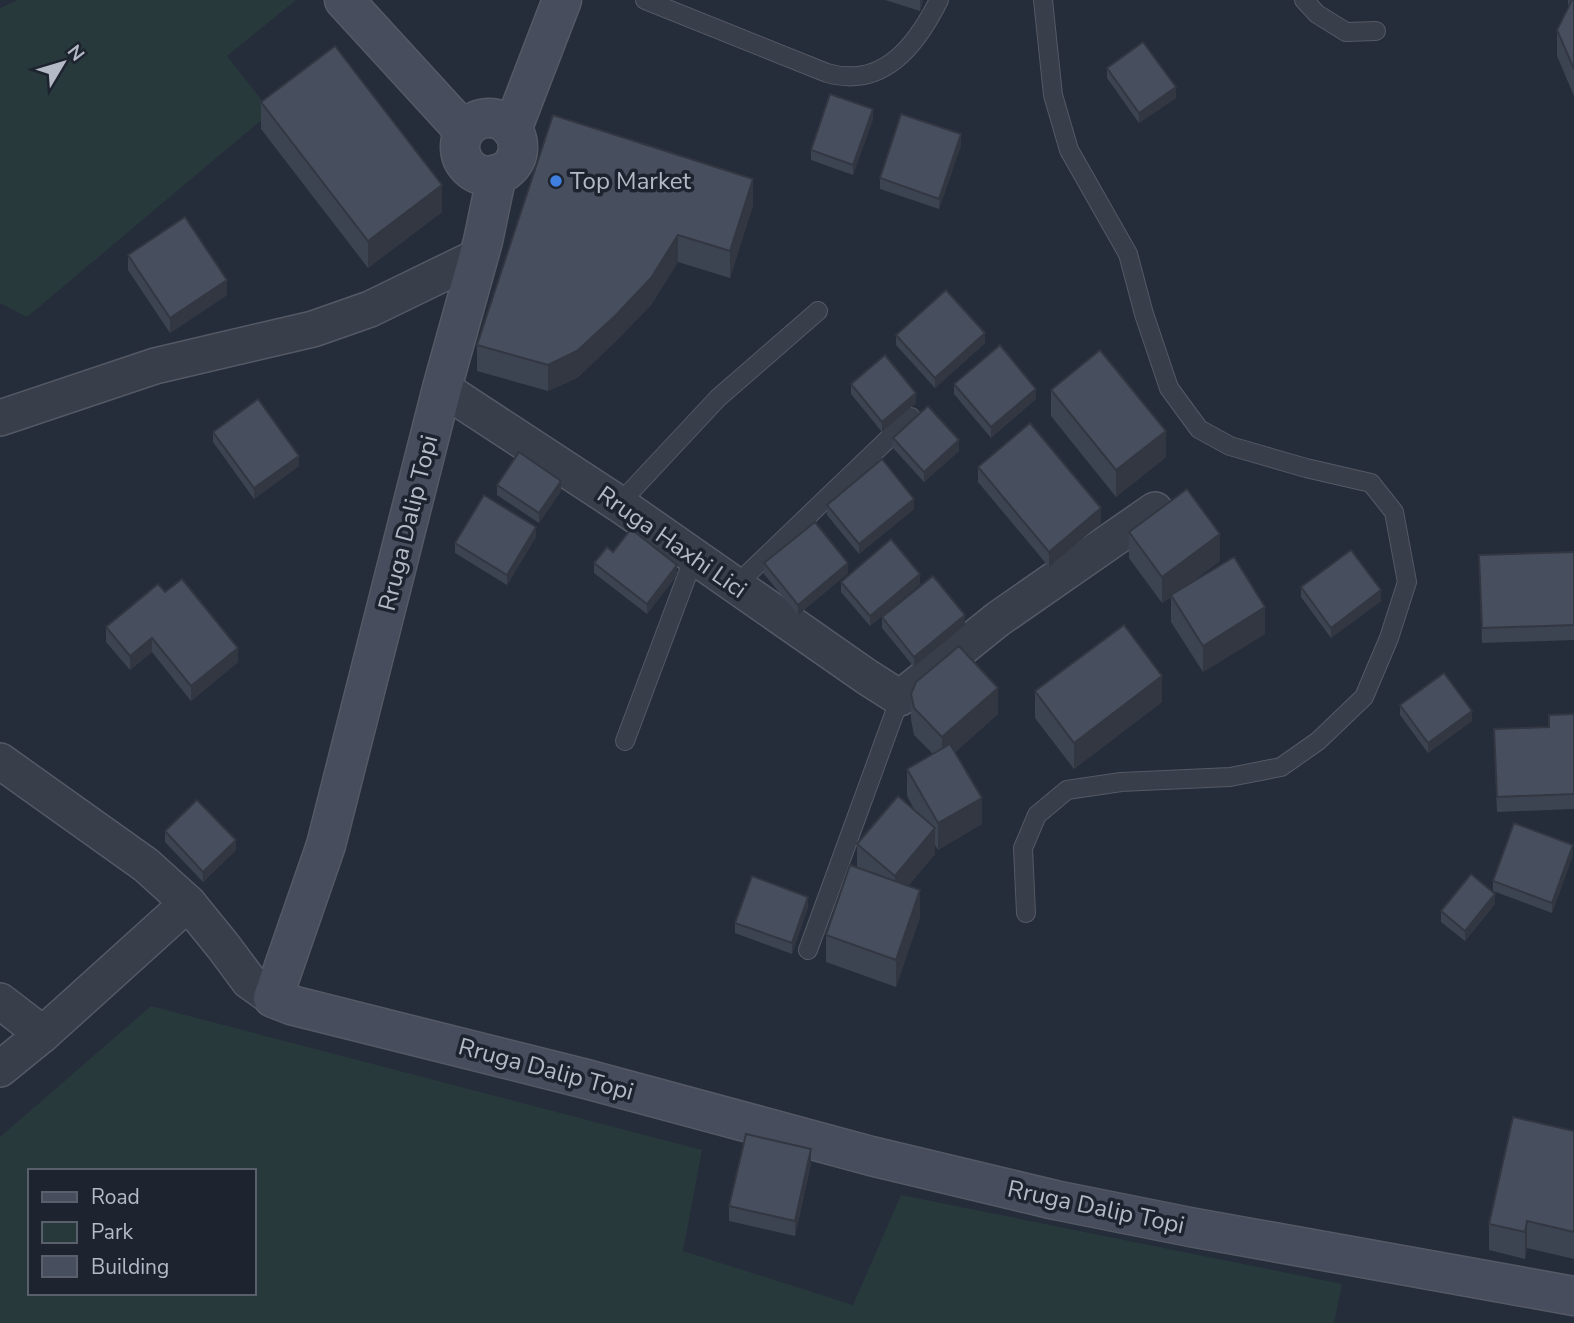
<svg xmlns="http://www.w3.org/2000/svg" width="1574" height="1323" font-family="'Nunito Sans',sans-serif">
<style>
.green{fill:#28393c;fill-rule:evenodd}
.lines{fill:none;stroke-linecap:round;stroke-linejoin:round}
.lane-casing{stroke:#545a65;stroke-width:20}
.street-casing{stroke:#545a65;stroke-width:38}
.secondary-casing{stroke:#545a65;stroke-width:41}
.lane{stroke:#393f4a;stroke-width:18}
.street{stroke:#393f4a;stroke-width:35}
.secondary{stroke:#474d5d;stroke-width:38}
.wall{fill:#3d4451}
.shaded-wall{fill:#323742}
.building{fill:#474f5e;stroke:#323742;stroke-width:2}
.shop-dot{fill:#3f7fe0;stroke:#1e242f;stroke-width:2.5}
.labels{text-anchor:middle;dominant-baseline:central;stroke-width:7;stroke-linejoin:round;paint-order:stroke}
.poi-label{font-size:24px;fill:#b4bac6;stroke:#1e242f;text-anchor:start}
.street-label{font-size:24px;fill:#b4bac6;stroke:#1e242f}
</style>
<rect width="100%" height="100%" fill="#252c3a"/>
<!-- green -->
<g class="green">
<path d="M18 0H296L227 56 271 112 27 317 0 303V8Z"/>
<path d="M151 1006 702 1150 683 1251 853 1305 901 1195 1342 1284 1334 1323H0V1137ZM30 1171H254V1293H30Z"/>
</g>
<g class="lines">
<defs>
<g id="lane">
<path d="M645 0 827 73C883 89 916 46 939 0"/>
<path d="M1304 0 1317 14 1346 32 1376 31"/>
<path d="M619 504 718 398 818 311"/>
<path d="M735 586 911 417"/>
<path d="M625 741 694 557"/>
<path d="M1026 913 1023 848 1037 815 1067 790 1121 782 1230 777 1281 767 1318 741 1364 697 1389 638 1407 582 1394 512 1371 483 1306 468 1230 446 1199 429 1169 388 1144 314 1128 254 1069 150 1053 95 1043 0"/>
<path d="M808 950 900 698"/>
</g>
<g id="street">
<path d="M442 388 619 504 867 677 900 698 998 619 1155 510"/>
<path d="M0 418 155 366 313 329 370 309 479 256"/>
<path d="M0 761 146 865 188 903 223 946 249 981 273 998"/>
<path d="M0 1001 43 1034"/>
<path d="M0 1069 43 1034 188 903"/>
</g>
<g id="secondary">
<path d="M344 0 464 131"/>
<circle cx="489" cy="147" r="29"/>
<path d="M512 130 562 0"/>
<path d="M497 174 483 241 442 388 326 845 273 998 291 1005 586 1079 871 1156 1055 1200 1190 1227 1574 1296"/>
</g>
</defs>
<!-- lane casing -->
<use href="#lane" class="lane-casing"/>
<!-- street casing -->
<use href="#street" class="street-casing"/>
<!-- secondary casing -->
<use href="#secondary" class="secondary-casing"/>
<!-- lane -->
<use href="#lane" class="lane"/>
<!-- street -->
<use href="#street" class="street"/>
<!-- secondary -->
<use href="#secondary" class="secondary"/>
</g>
<!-- wall -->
<g class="wall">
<path d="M885 0H923L920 11Z"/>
<path d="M1568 0H1574V96L1557 56V30L1568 7Z"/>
<path d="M1107 68 1176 98 1139 123 1107 78Z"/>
<path d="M261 102 442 212 368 268 261 129Z"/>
<path d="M553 115 753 205 730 278 678 262 651 305 616 341 577 378 548 391 477 371V345Z"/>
<path d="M873 119 853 175 811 160V150Z"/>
<path d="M961 145 939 209 880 189V178Z"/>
<path d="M128 255 227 295 170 333 128 270Z"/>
<path d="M896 335 985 343 935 388 896 345Z"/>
<path d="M851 384 916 403 882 432 851 394Z"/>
<path d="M954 384 1036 399 991 438 954 394Z"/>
<path d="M1051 390 1166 457 1116 497 1051 416Z"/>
<path d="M213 432 299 466 254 499 213 442Z"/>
<path d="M893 438 959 451 924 482 893 448Z"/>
<path d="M978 467 1101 523 1049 567 978 482Z"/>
<path d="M497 485 561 491 539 523 497 495Z"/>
<path d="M827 505 914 509 859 554 827 515Z"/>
<path d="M1129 532 1220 561 1186 586 1265 634 1203 672 1171 622V597L1162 603 1129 558Z"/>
<path d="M536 537 507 585 455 553V543Z"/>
<path d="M613 552 677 575 647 614 594 573V563Z"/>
<path d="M1574 552V640L1482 643 1479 555Z"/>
<path d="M764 563 848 573 798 615 764 574Z"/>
<path d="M841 582 920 584 870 626 841 592Z"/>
<path d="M1301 587 1381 601 1331 638 1301 597Z"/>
<path d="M165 592 238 662 191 701 152 652 130 670 106 642V627Z"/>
<path d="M882 617 965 625 914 667 882 628Z"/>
<path d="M1035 691 1162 702 1074 769 1035 718Z"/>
<path d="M911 694 998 714 955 752 982 824 938 850 935 845V854L908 886 920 917 896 987 826 962V935L857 867V844L915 811 907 796V769L933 754 914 735 911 720Z"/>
<path d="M1400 705 1472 721 1428 753 1400 715Z"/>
<path d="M1574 714V809L1497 812 1494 743 1549 727Z"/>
<path d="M165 831 236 850 203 882 165 842Z"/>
<path d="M1573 855 1552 913 1493 891V881Z"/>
<path d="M1495 904 1465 941 1441 922V911Z"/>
<path d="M808 907 792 954 735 933V923Z"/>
<path d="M1574 1131V1259L1527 1248 1525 1259 1489 1250V1224Z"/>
<path d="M811 1164 795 1236 729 1221V1206Z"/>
</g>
<!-- shaded-wall -->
<g class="shaded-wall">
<path d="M920 0H923L920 11Z"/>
<path d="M1176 87V98L1139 123V113Z"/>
<path d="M873 109V119L853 175V165Z"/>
<path d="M961 134V145L939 209V199Z"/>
<path d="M753 179V205L730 278V251Z"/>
<path d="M442 185V212L368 268V241Z"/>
<path d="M678 235V262L651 305 616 341 577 378 548 391V365Z"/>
<path d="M227 280V295L170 333V318Z"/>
<path d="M985 333V343L935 388V378Z"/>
<path d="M1036 389V399L991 438V427Z"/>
<path d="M916 393V403L882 432V422Z"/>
<path d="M1166 431V457L1116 497V470Z"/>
<path d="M959 440V451L924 482V472Z"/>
<path d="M299 456V466L254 499V488Z"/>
<path d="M561 481V491L539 523V513Z"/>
<path d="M914 499V509L859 554V544Z"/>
<path d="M1101 508V523L1049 567V552Z"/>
<path d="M536 527V537L507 585V575Z"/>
<path d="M1220 534V561L1162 603V577Z"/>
<path d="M848 563V573L798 615V605Z"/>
<path d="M677 565V575L647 614V604Z"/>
<path d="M920 574V584L870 626V616Z"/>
<path d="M1381 590V601L1331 638V628Z"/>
<path d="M1265 607V634L1203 672V646Z"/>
<path d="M965 615V625L914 667V657Z"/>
<path d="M152 638V652L130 670V656Z"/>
<path d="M238 648V662L191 701V686Z"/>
<path d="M1162 676V702L1074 769V743Z"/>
<path d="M998 688V714L942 763V737Z"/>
<path d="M1472 711V721L1428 753V743Z"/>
<path d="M982 798V824L938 850V823Z"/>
<path d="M935 828V854L895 902V876Z"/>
<path d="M236 840V850L203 882V872Z"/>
<path d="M1573 845V855L1552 913V903Z"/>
<path d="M920 890V917L896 987V960Z"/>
<path d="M1495 894V904L1465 941V931Z"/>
<path d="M808 897V907L792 954V943Z"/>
<path d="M811 1149V1164L795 1236V1221Z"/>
<path d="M1527 1221V1248L1525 1259V1232Z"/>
</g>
<!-- building -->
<g class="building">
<path d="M1572 0H1574V69L1557 30Z"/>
<path d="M1143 42 1176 87 1139 113 1107 68Z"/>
<path d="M335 46 442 185 368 241 261 102Z"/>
<path d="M830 94 873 109 853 165 811 150Z"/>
<path d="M901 114 961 134 939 199 880 178Z"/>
<path d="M553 115 753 179 730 251 678 235 651 278 616 315 577 351 548 365 477 345Z"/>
<path d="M185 217 227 280 170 318 128 255Z"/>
<path d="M946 290 985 333 935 378 896 335Z"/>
<path d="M1000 345 1036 389 991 427 954 384Z"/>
<path d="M1100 350 1166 431 1116 470 1051 390Z"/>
<path d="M885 355 916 393 882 422 851 384Z"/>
<path d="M258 399 299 456 254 488 213 432Z"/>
<path d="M928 406 959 440 924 472 893 438Z"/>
<path d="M1030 423 1101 508 1049 552 978 467Z"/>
<path d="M519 452 561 481 539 513 497 485Z"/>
<path d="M882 459 914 499 859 544 827 505Z"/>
<path d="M1187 489 1220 534 1162 577 1129 532Z"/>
<path d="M484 495 536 527 507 575 455 543Z"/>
<path d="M815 522 848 563 798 605 764 563Z"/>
<path d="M631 529 677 565 647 604 594 563 607 547 613 552Z"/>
<path d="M891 539 920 574 870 616 841 582Z"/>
<path d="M1351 550 1381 590 1331 628 1301 587Z"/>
<path d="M1574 552V625L1482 628 1479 555Z"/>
<path d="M1234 557 1265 607 1203 646 1171 595Z"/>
<path d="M933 576 965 615 914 657 882 617Z"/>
<path d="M182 579 238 648 191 686 152 638 130 656 106 627 158 584 165 592Z"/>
<path d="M1124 625 1162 676 1074 743 1035 691Z"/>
<path d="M959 646 998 688 942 737 914 708 911 694 916 682Z"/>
<path d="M1444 673 1472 711 1428 743 1400 705Z"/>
<path d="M1574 714V794L1497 797 1494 729 1549 727V715Z"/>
<path d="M950 744 982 798 938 823 907 769Z"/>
<path d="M898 796 935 828 895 876 857 844Z"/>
<path d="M197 800 236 840 203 872 165 831Z"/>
<path d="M1514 823 1573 845 1552 903 1493 881Z"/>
<path d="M850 865 920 890 896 960 826 935Z"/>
<path d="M1471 874 1495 894 1465 931 1441 911Z"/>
<path d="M752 876 808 897 792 943 735 923Z"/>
<path d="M1513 1117 1574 1131V1232L1527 1221 1525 1232 1489 1224Z"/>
<path d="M746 1134 811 1149 795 1221 729 1206Z"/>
</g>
<!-- markers -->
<circle class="shop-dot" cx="556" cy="181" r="7"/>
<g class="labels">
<!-- poi labels -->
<g class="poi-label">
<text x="570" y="181">Top Market</text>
</g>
<!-- street labels -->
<g class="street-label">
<text transform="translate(408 523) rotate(-76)">Rruga Dalip Topi</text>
<text transform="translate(672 542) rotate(35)">Rruga Haxhi Lici</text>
<text transform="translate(546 1069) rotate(15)">Rruga Dalip Topi</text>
<text transform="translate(1096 1207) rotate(12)">Rruga Dalip Topi</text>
</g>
</g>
<!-- legend -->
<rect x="28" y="1169" width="228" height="126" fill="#1e242f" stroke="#5a606b" stroke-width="2"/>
<rect x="42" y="1192" width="35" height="10" fill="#474d5d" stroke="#5a606b" stroke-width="2"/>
<text x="91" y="1204" font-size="21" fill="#b4bac6">Road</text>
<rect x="42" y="1222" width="35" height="21" fill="#28393c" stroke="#5a606b" stroke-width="2"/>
<text x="91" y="1239" font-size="21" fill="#b4bac6">Park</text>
<rect x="42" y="1256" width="35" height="21" fill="#474f5e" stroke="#5a606b" stroke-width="2"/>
<text x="91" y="1274" font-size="21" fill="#b4bac6">Building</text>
<!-- north arrow -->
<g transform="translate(63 63) rotate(52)" stroke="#1e242f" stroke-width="5" paint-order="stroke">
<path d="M0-5L12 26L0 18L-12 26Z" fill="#b4bac6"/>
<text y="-10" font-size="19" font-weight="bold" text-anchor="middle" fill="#b4bac6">N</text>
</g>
</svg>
